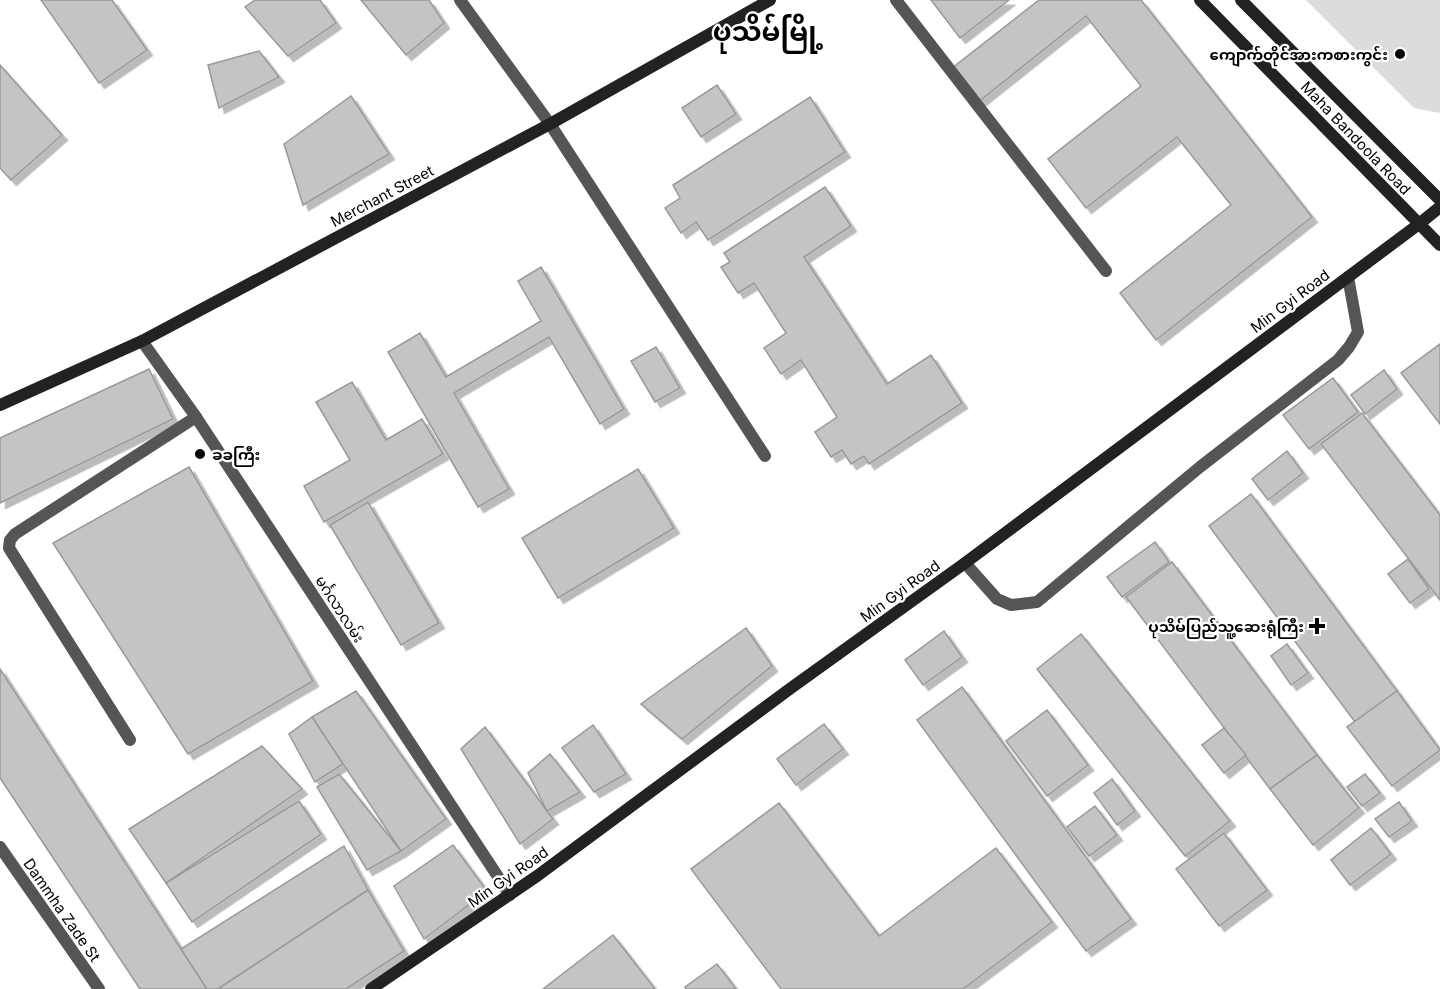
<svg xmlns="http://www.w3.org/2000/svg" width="1440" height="989" font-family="Inter,'Noto Sans Myanmar',sans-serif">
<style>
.green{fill:#dcdcdc}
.building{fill:#c4c4c4;stroke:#999;stroke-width:1.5;filter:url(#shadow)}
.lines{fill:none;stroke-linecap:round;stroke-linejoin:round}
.service{stroke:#555;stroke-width:12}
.minor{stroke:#555;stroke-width:12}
.tertiary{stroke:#555;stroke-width:12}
.secondary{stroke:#222;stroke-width:12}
.poi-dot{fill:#000;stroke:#fff;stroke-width:2}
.labels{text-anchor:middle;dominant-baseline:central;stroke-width:4.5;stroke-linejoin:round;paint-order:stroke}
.poi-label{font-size:15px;font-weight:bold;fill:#000;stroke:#fff;text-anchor:end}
.street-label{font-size:15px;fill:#000;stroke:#fff}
.town-label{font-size:27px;font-weight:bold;fill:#000;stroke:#fff}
</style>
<defs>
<filter id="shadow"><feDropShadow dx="5.5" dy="5.5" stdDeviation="0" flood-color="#0004"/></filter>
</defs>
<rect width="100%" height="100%" fill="#fff"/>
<!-- green -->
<path class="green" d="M1306 0H1440V113L1414 108Z"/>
<!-- building -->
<g class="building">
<path d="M41 0H112L147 50 99 83Z"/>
<path d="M255 0H320L336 23 288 56 245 7Z"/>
<path d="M361 0H429L444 23 406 55Z"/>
<path d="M931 0H1009L960 38Z"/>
<path d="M1039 0H1141L1312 217 1156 340 1120 293 1231 205 1177 137 1086 208 1048 159 1141 86 1086 16 977 103 951 69Z"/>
<path d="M259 51 279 77 219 108 208 65Z"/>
<path d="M0 65 62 135 11 180 0 168Z"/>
<path d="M717 85 736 114 701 137 682 108Z"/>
<path d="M351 96 389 154 303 205 284 144Z"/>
<path d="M810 97 845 152 708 240 696 222 681 233 665 208 680 198 673 185Z"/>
<path d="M825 187 851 226 804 257 887 384 931 355 962 403 869 464 864 456 851 464 842 450 831 457 815 432 837 417 801 360 781 374 764 348 786 333 754 283 738 293 721 267 730 262 724 253Z"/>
<path d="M541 267 624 409 600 424 549 337 454 393 509 489 478 507 388 352 420 333 446 377 541 321 518 281Z"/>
<path d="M1440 344V424L1401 373Z"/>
<path d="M656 347 680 388 655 402 631 361Z"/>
<path d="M149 369 173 419 0 503V438Z"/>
<path d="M1384 370 1397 389 1365 414 1351 395Z"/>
<path d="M1333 378 1358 412 1309 449 1283 415Z"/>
<path d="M352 382 386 440 422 419 443 454 324 522 304 486 350 460 316 402Z"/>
<path d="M1362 413 1440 515V600L1321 444Z"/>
<path d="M1287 451 1303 473 1268 500 1252 479Z"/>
<path d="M189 467 313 681 188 754 53 543Z"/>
<path d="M638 469 674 528 558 598 522 538Z"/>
<path d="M1251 494 1397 691 1355 722 1209 526Z"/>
<path d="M368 502 439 623 401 645 330 525Z"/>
<path d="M1155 542 1169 562 1122 597 1107 577Z"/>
<path d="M1408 559 1429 589 1410 603 1388 574Z"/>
<path d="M1172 562 1317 755 1270 789 1126 597Z"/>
<path d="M746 628 772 666 682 739 641 704Z"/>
<path d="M944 631 962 657 923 685 905 660Z"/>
<path d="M1081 634 1230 821 1185 856 1037 669Z"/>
<path d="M1287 644 1308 673 1291 685 1271 656Z"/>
<path d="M0 669 181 949 207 989H140L0 778Z"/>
<path d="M962 687 1131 919 1086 951 917 720Z"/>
<path d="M356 691 446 819 401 851 312 717Z"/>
<path d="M1397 691 1440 750 1392 786 1347 727Z"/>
<path d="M1047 710 1088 765 1047 796 1006 741Z"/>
<path d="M312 717 343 764 315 782 289 734Z"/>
<path d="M824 724 843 749 796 785 777 759Z"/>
<path d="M593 725 626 774 594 792 562 748Z"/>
<path d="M485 727 553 819 520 844 461 749Z"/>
<path d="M1224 728 1246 755 1224 773 1202 745Z"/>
<path d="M262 746 302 789 166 883 129 829Z"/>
<path d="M550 754 580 792 547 811 528 773Z"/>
<path d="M1317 755 1359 808 1313 845 1270 789Z"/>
<path d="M339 774 401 851 367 870 317 787Z"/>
<path d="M1365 774 1380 793 1362 806 1347 787Z"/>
<path d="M1112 779 1135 811 1117 825 1094 793Z"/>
<path d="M299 801 321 834 192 922 166 883Z"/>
<path d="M1399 802 1412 821 1389 837 1375 819Z"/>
<path d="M779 803 879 936 996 848 1052 922 963 989H781L691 869Z"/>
<path d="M1095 806 1117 835 1089 856 1067 827Z"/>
<path d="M1371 828 1391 854 1350 885 1331 860Z"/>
<path d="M1224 833 1267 890 1219 926 1176 869Z"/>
<path d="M453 845 487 891 424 939 394 886Z"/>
<path d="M344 846 368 890 218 989H207L181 949Z"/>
<path d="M368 890 404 951 346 989H218Z"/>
<path d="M613 935 655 989H543Z"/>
<path d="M717 964 736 989H686L685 987Z"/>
</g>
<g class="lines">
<!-- service -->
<g class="service">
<path d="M896 0 1106 271"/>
<path d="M965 563 997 599 1011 605 1037 602 1200 467 1338 360 1349 347 1358 332 1348 277"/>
<path d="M130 740 9 548 10 540 15 534 196 417"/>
</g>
<!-- minor -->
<g class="minor">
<path d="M460 0 550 124 765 456"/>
<path d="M142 341 196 417 510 895"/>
</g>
<!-- tertiary -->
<path class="tertiary" d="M0 847 99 989"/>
<!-- secondary -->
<g class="secondary">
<path d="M1200 0 1440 245"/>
<path d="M1241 0 1440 200"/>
<path d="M0 405 142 341 550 124 770 0"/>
<path d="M371 989 537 876 791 688 965 563 1419 224 1440 207"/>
</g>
</g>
<!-- markers -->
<g class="poi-dot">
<circle cx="1400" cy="54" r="6"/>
<circle cx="200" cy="454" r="6"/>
<path d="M1314 617h6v6h6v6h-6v6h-6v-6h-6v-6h6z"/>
</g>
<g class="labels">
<!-- poi labels -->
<g class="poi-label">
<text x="1388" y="54">ကျောက်တိုင်အားကစားကွင်း</text>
<text x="212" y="454" text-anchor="start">ခခကြီး</text>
<text x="1304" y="626">ပုသိမ်ပြည်သူ့ဆေးရုံကြီး</text>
</g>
<!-- street labels -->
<g class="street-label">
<text transform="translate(1356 138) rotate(46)">Maha Bandoola Road</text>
<text transform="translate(382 196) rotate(-28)">Merchant Street</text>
<text transform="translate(1290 301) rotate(-37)">Min Gyi Road</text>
<text transform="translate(900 591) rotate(-36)">Min Gyi Road</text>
<text transform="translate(340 609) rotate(57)">မင်္ဂလာလမ်း</text>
<text transform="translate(508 877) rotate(-35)">Min Gyi Road</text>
<text transform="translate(62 910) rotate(55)">Dammha Zade St</text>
</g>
<!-- town labels -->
<g class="town-label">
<text x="768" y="31">ပုသိမ်မြို့</text>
</g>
</g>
</svg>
